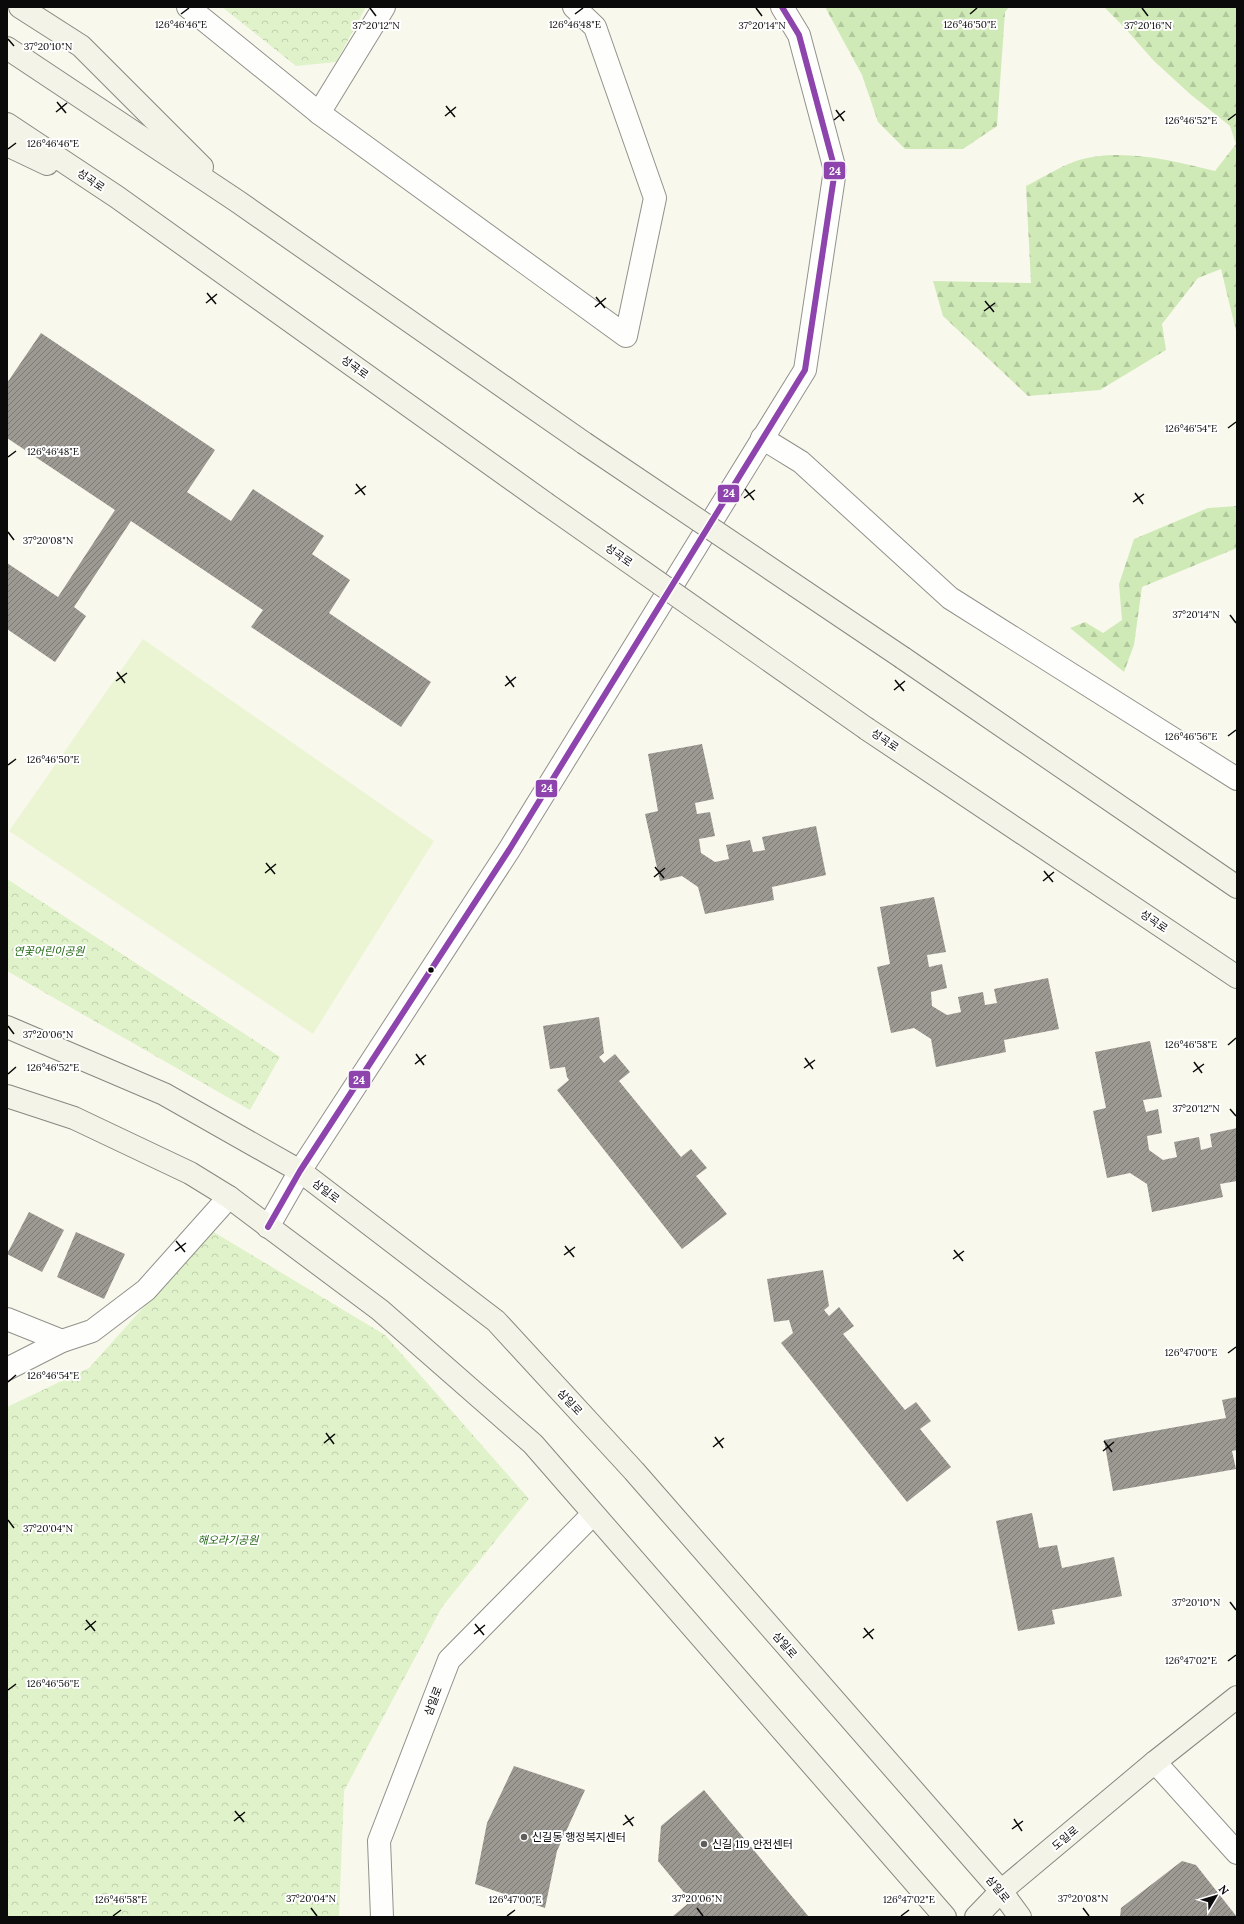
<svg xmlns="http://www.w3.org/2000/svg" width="1244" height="1924" font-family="Lora,'Noto Sans KR',serif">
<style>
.forest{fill:url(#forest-firs)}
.park{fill:url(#park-crowns)}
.pitch{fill:#ebf5d4}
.building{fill:url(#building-hatch)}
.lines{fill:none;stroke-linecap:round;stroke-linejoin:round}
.minor-casing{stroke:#92918c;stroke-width:24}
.tertiary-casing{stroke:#92918c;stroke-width:24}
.secondary-casing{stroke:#888883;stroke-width:24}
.minor{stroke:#fefefc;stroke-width:22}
.tertiary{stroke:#fefefc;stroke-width:22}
.secondary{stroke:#f4f3e7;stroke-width:22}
.secondary-bridge-casing{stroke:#888883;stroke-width:24;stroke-linecap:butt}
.secondary-bridge{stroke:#f4f3e7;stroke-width:22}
.bus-1-casing{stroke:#fff;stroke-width:9}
.bus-1{stroke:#8e44ad;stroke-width:6}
.ticks{fill:none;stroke:#0a0a0a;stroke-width:1.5}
.bus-dot{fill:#0a0a0a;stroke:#fff;stroke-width:1.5}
.poi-dot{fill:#5e5d59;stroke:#fff;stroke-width:1.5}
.labels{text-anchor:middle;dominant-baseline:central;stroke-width:4;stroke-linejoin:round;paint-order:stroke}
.street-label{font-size:11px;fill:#0a0a0a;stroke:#fff}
.park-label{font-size:11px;font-style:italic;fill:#236715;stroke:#fff}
.poi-label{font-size:11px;fill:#0a0a0a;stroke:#fff;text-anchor:start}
.ticks-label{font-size:10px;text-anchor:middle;fill:#0a0a0a;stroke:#fff;stroke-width:4;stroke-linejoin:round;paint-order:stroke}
.line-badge{stroke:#fff;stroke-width:1.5}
.badge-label{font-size:11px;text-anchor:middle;font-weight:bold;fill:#fff}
</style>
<defs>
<pattern id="forest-firs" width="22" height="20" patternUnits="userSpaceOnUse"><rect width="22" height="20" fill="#d0eab7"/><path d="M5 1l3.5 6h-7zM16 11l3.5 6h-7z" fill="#b1c79c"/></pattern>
<pattern id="park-crowns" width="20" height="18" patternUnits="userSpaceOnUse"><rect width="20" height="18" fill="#e0f2ca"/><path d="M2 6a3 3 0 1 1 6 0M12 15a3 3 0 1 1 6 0" fill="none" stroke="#bfceac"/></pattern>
<pattern id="building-hatch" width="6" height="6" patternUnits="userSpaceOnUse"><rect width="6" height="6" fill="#9c9993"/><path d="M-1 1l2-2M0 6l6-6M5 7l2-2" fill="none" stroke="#7d7b76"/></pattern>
</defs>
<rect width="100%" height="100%" fill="#f9f8ed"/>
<!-- forest -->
<g class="forest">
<path d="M825 7H1009L1005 12 997 126 963 149H905L878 122 862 75Z"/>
<path d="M1104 7H1237V335L1221 269 1198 278 1162 324 1166 350 1100 390 1028 396 943 316 933 281 1031 283 1026 186C1042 178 1059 167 1076 161 1118 147 1172 160 1215 171L1236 144 1230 126 1190 94 1154 61 1123 26Z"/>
<path d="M1237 506V548L1142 587 1134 645 1124 672 1070 628 1085 622 1103 633 1122 620 1119 584 1134 539 1208 508Z"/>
</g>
<!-- park -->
<g class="park">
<path d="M222 7H366L336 62 296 66Z"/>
<path d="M7 879 280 1057 250 1110 7 971Z"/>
<path d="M212 1231 385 1335 529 1499 442 1607 344 1791 339 1917H7V1407L89 1368Z"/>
</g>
<!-- pitch -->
<path class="pitch" d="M143 639 434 841 313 1034 9 831Z"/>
<!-- building -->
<g class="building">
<path d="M41 333 215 450 187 492 231 521 253 489 324 536 312 554 350 580 329 613 431 682 401 727 251 627 263 610 131 521 74 607 86 616 55 662 7 629V563L58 597 115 510 7 438V383Z"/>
<path d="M702 744 714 799 695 803 697 814 710 812 715 836 699 839 701 853 715 862 729 859 726 845 750 840 753 852 765 850 762 837 816 826 826 875 772 887 774 900 705 914 698 887 682 876 660 881 645 814 658 811 648 754Z"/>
<path d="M934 897 946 952 927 955 929 967 942 964 947 988 931 992 932 1006 947 1015 961 1012 958 997 983 992 985 1005 997 1003 994 989 1048 978 1059 1029 1004 1040 1006 1052 936 1067 931 1039 914 1028 891 1033 877 967 890 964 880 907Z"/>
<path d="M599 1017 604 1053 599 1057 604 1063 615 1054 630 1072 619 1081 681 1157 691 1149 707 1168 696 1176 727 1214 682 1249 557 1090 569 1080 567 1077 565 1067 550 1069 543 1026Z"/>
<path d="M1150 1041 1162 1097 1143 1100 1146 1112 1158 1109 1162 1133 1147 1136 1149 1150 1163 1160 1177 1157 1174 1142 1199 1137 1201 1150 1212 1147 1210 1134 1237 1128V1181L1220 1184 1223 1197 1152 1212 1147 1184 1130 1173 1107 1178 1093 1111 1106 1108 1095 1052Z"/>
<path d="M29 1212 64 1230 42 1272 7 1254Z"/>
<path d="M76 1232 125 1254 104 1299 57 1277Z"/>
<path d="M823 1270 829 1306 824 1310 829 1316 839 1307 854 1326 843 1334 905 1410 916 1402 931 1421 920 1429 951 1467 907 1502 781 1343 793 1333 789 1320 774 1322 767 1279Z"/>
<path d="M1237 1397V1450L1232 1451 1236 1469 1113 1491 1104 1440 1226 1418 1222 1400Z"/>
<path d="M1032 1513 1039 1548 1057 1545 1062 1568 1114 1557 1122 1596 1052 1610 1055 1624 1018 1631 996 1521Z"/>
<path d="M514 1766 585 1790 557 1851 545 1908 475 1884 487 1823Z"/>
<path d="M704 1790 809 1917H672L691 1901 658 1861 661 1826Z"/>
<path d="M1182 1861 1196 1865 1237 1917H1120L1121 1908Z"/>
</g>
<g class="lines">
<defs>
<g id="minor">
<path d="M188 7 319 113 626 336 655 198 595 27 574 7"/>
<path d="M319 113 384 7"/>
<path d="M762 438 801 462 950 598 1237 779"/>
<path d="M7 1319 62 1341"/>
<path d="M7 1369 62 1341 92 1331 146 1290 229 1197"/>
<path d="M1155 1762 1237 1853"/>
<path d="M382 1917 379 1841 449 1660 593 1514"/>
</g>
<path id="tertiary" d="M268 1227 300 1171 509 850 805 370 835 170 799 35 782 7"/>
<g id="secondary">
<path d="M20 7 81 46 202 167"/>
<path d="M7 48 237 201 584 443"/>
<path d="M7 124 117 197 545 503"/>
<path d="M7 145 47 164"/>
<path d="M903 658 1237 887"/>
<path d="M867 729 1237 977"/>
<path d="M7 1027 164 1094 300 1171 496 1321 634 1471 1001 1891 1020 1917"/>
<path d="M7 1096 74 1118 190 1173 229 1197 380 1310 533 1444 945 1917"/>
<path d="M976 1917 1001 1891 1155 1762 1237 1697"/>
</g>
</defs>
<!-- minor casing -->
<use href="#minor" class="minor-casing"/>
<!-- tertiary casing -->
<use href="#tertiary" class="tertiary-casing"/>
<!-- secondary casing -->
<use href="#secondary" class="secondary-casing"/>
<!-- minor -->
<use href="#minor" class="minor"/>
<!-- tertiary -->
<use href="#tertiary" class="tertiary"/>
<!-- secondary -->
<use href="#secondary" class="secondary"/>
<defs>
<g id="secondary-bridge">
<path d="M584 443 903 658"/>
<path d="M545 503 867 729"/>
</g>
</defs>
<!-- secondary-bridge casing -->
<use href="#secondary-bridge" class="secondary-bridge-casing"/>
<!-- secondary-bridge -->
<use href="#secondary-bridge" class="secondary-bridge"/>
<defs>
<path id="bus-1" d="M268 1227 300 1171 509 850 805 370 835 170 799 35 782 7"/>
</defs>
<!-- bus-1 casing -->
<use href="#bus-1" class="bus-1-casing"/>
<!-- bus-1 -->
<use href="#bus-1" class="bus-1"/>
</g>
<!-- ticks -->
<path class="ticks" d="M370 8 376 16M756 8 762 16M1142 8 1148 16M181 14 189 8M575 14 583 8M970 14 977 8M8 39 14 46M57 102 66 113M446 106 455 117M836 110 844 121M56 112 67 103M445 116 456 107M834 120 845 111M1228 120 1236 114M8 149 16 143M207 293 216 304M596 297 605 308M985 301 994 312M206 303 217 294M595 307 606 298M984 311 995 303M1228 428 1236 422M8 457 16 451M356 484 365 495M745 489 754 500M1135 493 1143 504M355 494 366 486M744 498 755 490M1133 502 1144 494M8 532 14 540M1230 615 1236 623M117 672 125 683M506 676 514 687M895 680 904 691M116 681 127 673M505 686 516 677M894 690 905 681M1228 736 1236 730M8 765 16 759M266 863 275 874M655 867 664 878M1044 871 1053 882M265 873 276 864M654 877 665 868M1043 881 1054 872M8 1026 14 1034M1228 1045 1236 1038M416 1054 424 1065M805 1058 813 1069M1194 1062 1202 1073M415 1064 426 1055M804 1068 815 1060M1193 1072 1204 1064M8 1074 16 1067M1230 1109 1236 1116M176 1241 185 1252M565 1246 574 1257M954 1250 963 1261M175 1251 186 1243M564 1255 575 1247M953 1259 964 1251M1228 1353 1236 1347M8 1382 16 1375M326 1433 334 1444M715 1437 723 1448M1104 1441 1112 1452M324 1443 335 1434M713 1447 724 1438M1103 1451 1114 1442M8 1520 14 1528M1230 1602 1236 1610M86 1620 95 1631M475 1624 484 1635M864 1628 873 1639M85 1630 96 1621M474 1634 485 1625M863 1638 874 1629M1228 1661 1236 1655M8 1690 16 1684M235 1811 244 1822M625 1815 633 1826M1014 1819 1022 1831M234 1821 245 1812M623 1825 634 1817M1012 1829 1023 1821M311 1908 317 1916M697 1908 703 1916M1083 1908 1089 1916M113 1916 121 1910M507 1916 515 1910M901 1916 909 1910"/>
<!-- markers -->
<circle class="bus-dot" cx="431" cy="970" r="3.5"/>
<g class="poi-dot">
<circle cx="524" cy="1837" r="4"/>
<circle cx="704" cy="1844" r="4"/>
</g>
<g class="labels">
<!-- street labels -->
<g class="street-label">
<text transform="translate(91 180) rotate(34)">성곡로</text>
<text transform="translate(355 367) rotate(36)">성곡로</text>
<text transform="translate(619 555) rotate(35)">성곡로</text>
<text transform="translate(885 740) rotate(34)">성곡로</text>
<text transform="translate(1154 921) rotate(34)">성곡로</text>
<text transform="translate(326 1191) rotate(37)">삼일로</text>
<text transform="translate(570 1402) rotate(47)">삼일로</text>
<text transform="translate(785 1645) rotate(49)">삼일로</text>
<text transform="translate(433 1701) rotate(-69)">삼일로</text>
<text transform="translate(1065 1838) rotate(-40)">도일로</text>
<text transform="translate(998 1889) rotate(51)">삼일로</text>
</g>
<!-- park labels -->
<g class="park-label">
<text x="49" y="951">연꽃어린이공원</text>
<text x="228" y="1540">해오라기공원</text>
</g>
<!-- poi labels -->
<g class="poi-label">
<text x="532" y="1837">신길동 행정복지센터</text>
<text x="712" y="1844">신길 119 안전센터</text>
</g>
</g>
<g class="ticks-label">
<text x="181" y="28">126°46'46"E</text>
<text x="575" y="28">126°46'48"E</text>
<text x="970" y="28">126°46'50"E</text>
<text x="376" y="29">37°20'12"N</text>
<text x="1148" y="29">37°20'16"N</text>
<text x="762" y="29">37°20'14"N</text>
<text x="48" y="50">37°20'10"N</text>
<text x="1191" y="124">126°46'52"E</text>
<text x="53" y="147">126°46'46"E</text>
<text x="1191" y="432">126°46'54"E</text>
<text x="53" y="455">126°46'48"E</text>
<text x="48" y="544">37°20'08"N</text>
<text x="1196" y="618">37°20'14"N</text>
<text x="1191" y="740">126°46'56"E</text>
<text x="53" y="763">126°46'50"E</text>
<text x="48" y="1038">37°20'06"N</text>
<text x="1191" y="1048">126°46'58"E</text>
<text x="53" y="1071">126°46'52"E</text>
<text x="1196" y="1112">37°20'12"N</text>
<text x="1191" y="1356">126°47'00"E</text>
<text x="53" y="1379">126°46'54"E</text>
<text x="48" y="1532">37°20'04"N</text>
<text x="1196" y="1606">37°20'10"N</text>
<text x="1191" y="1664">126°47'02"E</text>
<text x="53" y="1687">126°46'56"E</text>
<text x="311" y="1902">37°20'04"N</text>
<text x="697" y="1902">37°20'06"N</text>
<text x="1083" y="1902">37°20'08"N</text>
<text x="121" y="1903">126°46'58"E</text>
<text x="515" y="1903">126°47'00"E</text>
<text x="909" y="1903">126°47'02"E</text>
</g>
<g class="line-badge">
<rect x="823" y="161" width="23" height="19" rx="4" fill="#8e44ad"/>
<rect x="717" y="484" width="23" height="19" rx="4" fill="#8e44ad"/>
<rect x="535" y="779" width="23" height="19" rx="4" fill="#8e44ad"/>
<rect x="348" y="1070" width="23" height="19" rx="4" fill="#8e44ad"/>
</g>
<g class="badge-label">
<text x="835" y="175">24</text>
<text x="729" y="497">24</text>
<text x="547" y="792">24</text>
<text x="359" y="1084">24</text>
</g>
<!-- border -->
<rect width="1244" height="1924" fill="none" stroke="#0a0a0a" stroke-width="16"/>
<!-- north arrow -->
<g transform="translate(1216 1896) rotate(52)" stroke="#ffffff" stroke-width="3" paint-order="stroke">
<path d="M0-3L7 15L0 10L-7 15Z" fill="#0a0a0a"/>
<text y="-6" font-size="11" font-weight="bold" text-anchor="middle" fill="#0a0a0a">N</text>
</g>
</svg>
